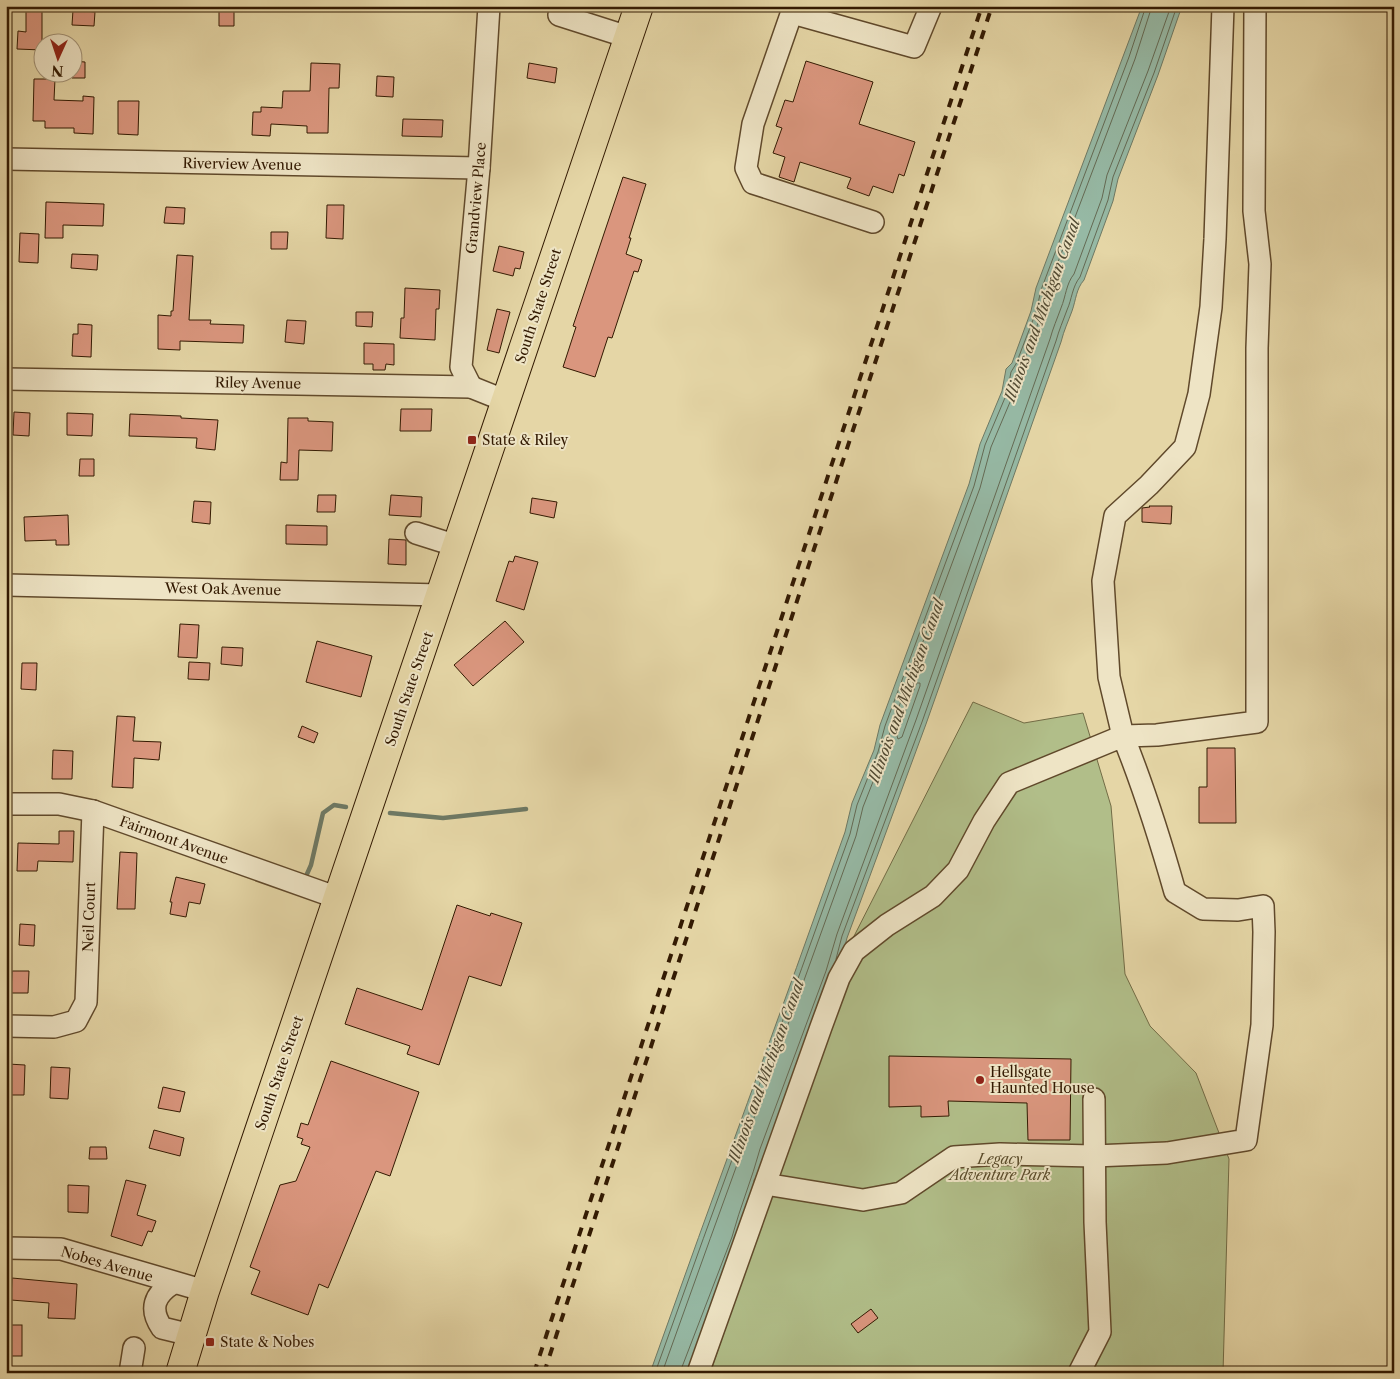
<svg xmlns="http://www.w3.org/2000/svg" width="1400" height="1379" font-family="'Libre Caslon Text',serif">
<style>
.green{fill:#b1be89;stroke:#726c46}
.water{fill:#96b9a5;stroke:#6e7964}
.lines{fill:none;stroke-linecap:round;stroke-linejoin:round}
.shore{stroke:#646a54;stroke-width:1}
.stream{stroke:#6e7964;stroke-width:4.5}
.building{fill:#da967e;stroke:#331a02}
.minor-casing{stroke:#60492b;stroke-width:24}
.major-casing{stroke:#331a02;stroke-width:30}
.minor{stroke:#eee4c5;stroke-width:21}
.major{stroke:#e5d6a6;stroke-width:28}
.rail{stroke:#331a02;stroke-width:4;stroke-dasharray:9 9;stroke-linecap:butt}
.poi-dot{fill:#8f2418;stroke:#eee4c5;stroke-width:2}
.labels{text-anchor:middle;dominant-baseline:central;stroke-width:4;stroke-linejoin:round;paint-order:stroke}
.street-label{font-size:14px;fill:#331a02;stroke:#eee4c5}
.poi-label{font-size:14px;fill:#331a02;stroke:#eee4c5;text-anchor:start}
.park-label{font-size:14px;font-style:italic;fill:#594b2a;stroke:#eee4c5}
.water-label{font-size:15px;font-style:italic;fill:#514a33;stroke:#eee4c5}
</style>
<rect width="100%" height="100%" fill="#e5d6a6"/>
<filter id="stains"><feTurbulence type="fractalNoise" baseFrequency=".004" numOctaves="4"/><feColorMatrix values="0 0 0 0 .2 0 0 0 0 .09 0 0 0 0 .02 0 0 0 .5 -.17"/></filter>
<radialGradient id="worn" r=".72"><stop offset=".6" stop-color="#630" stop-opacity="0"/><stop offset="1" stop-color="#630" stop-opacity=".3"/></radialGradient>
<!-- green -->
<path class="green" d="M973 702 1024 723 1083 713 1111 806 1125 974 1150 1026 1196 1073 1229 1159 1223 1373H710L840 998 849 946Z"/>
<!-- water -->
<path class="water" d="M1142 6H1182L1158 75 1118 179 1113 201 1084 280C1076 289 1076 300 1072 311 1068 322 1064 330 1061 342L926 724 847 938 837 975 692 1373H650C714 1192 781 1013 845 832L852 803 874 750 880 725 969 484 980 444 1002 391 1006 369 1012 363 1031 311 1036 288Z"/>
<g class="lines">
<!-- shore -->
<g class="shore">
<path d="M917 683H920V686L902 737 898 739 897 736 898 730Z"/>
<path d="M836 959 842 936 922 722 1056 341C1059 330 1063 321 1067 310 1072 299 1072 287 1080 277L1108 200 1113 177 1154 73 1177 6"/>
<path d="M655 1373C719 1193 786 1014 850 834L857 805 878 752 885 726 974 486 985 445 1007 393 1011 372 1016 364 1036 312 1041 290 1129 57 1146 6"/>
<path d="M662 1373C726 1193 792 1015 856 836L863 807 884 754 891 728 980 488 991 447 1013 395 1017 374 1022 367 1041 315 1047 291 1135 59 1152 6"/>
<path d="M681 1373 682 1367 732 1237C740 1207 752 1179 760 1149L826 971 837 934 916 720 1050 339C1053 328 1057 319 1061 308 1066 296 1066 284 1074 274L1102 198 1107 175 1148 71 1171 6"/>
</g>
<!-- stream -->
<g class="stream">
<path d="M390 813 443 818 526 809"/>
<path d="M307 874 311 865 323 813 334 805 346 807"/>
</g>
</g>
<!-- building -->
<g class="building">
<path d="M26 6H42V50L17 49 18 31 26 32Z"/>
<path d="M73 10 95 12 94 26 72 25Z"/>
<path d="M219 10 234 11V26H219Z"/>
<path d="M72 61 85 62V78H72Z"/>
<path d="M806 61 873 82 859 124 915 142 904 176 899 174 893 193 873 186 869 196 847 188 851 178 800 162 794 182 779 177 785 157 773 153 782 128 776 126 785 100 793 102Z"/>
<path d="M311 63 340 64 339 88H329L328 133H307V126L271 124 270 136 252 135 253 112H261V107L282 108 283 91H310Z"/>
<path d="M529 63 557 68 555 83 527 78Z"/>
<path d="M377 76 394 77 393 97 376 96Z"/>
<path d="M34 79H55L54 100 83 101V96L94 97 93 134 74 133V128H45V121H33Z"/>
<path d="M118 101H139L138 135 118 134Z"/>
<path d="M403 119 443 120 442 137 402 136Z"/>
<path d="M623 177 646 184 629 238H631L626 254 642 260 638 272 634 271 612 338 608 337 595 377 563 367 576 327 573 326Z"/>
<path d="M46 202 104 204 103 226 63 225V238H45Z"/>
<path d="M327 205H344L343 239 326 238Z"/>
<path d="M166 207 185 208 184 224 164 223Z"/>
<path d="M271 232H288L287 249H271Z"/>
<path d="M20 233 39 234 38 263 19 262Z"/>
<path d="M499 246 524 252 520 269 515 268 513 276 493 271Z"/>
<path d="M72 254 98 255 97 270 71 268Z"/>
<path d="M177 255 193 256 189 320H211L210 324 244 325 243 343 180 341V350L158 349V315L171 316V311H173Z"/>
<path d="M405 288 440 290 439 309H436L435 340 400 338 401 318H404Z"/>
<path d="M497 309 510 312 499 353 487 350Z"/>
<path d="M356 312H373L372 327 356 326Z"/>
<path d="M287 320 306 321 304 344 285 342Z"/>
<path d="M78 324 92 325 91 357 72 356 73 334H78Z"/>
<path d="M364 343 394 344V365L386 364 385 370H373V364H364Z"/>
<path d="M401 409H432L431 431H400Z"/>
<path d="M14 412 30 413 29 436 13 435Z"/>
<path d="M67 413 93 414 92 436 67 435Z"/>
<path d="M130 414 181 416V418L218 420 215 450 196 448 197 438 129 436Z"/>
<path d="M288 418H308V421L333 422 332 451 299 450 298 480H280L281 462 287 463Z"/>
<path d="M80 459H94V476H79Z"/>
<path d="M318 495H336L335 512H317Z"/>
<path d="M391 495 422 497 421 517 389 515Z"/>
<path d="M532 498 557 502 554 518 530 513Z"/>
<path d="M194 501 211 502 210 524 192 522Z"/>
<path d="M1149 506H1172L1171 524 1142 522V508L1150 507Z"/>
<path d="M68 515 69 545H56V540L25 541 24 517Z"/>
<path d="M286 525 327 526V545L286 544Z"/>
<path d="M389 539 406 540V565L388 564Z"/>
<path d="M515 556 538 562 524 610 496 601 509 561 513 562Z"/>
<path d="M505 621 524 642 473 686 454 665Z"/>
<path d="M180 624 199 625 197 658 178 657Z"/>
<path d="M317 641 372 656 361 697 306 682Z"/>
<path d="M222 647 243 648 242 666 221 664Z"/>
<path d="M189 662 210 663 209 680 188 679Z"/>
<path d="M22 663H37L36 690 21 689Z"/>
<path d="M117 716 135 717 133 741 161 742 159 760 134 758 133 788 112 787Z"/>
<path d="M302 726 318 733 314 743 298 737Z"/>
<path d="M1207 748H1235L1236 823H1199V787H1207Z"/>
<path d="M53 750 73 751 72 779H52Z"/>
<path d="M59 831H74L73 862 38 861 37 871H17L18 843 59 844Z"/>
<path d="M120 852 137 853 135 909H117Z"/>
<path d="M176 877 205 884 200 904 189 902 186 917 170 914 172 902H170Z"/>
<path d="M457 905 490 916 491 913 522 923 501 986 469 976 439 1065 407 1054 410 1046 345 1024 357 988 422 1010Z"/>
<path d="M20 924 35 925 34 946 19 945Z"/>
<path d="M12 971H29L28 993H11Z"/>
<path d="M889 1056 1071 1059 1070 1140H1028L1027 1103 948 1101 949 1116 921 1117V1106L889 1107Z"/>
<path d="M331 1061 419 1092 390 1176 376 1171 328 1288 319 1284 308 1315 251 1294 260 1271 250 1267 280 1185 296 1181 310 1147 301 1144 303 1139 297 1137 301 1123 308 1125Z"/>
<path d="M8 1064 25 1065 24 1095H6Z"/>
<path d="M51 1067 70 1068 68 1099 50 1098Z"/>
<path d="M163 1087 185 1092 180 1112 158 1108Z"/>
<path d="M154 1130 184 1138 180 1156 149 1148Z"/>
<path d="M90 1147H106L107 1159H89Z"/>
<path d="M126 1180 146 1185 137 1215 156 1221 152 1232 148 1231 142 1246 111 1236Z"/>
<path d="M68 1185 89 1186 88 1213 68 1212Z"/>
<path d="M12 1278 77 1284 75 1319 48 1318 49 1303 11 1300Z"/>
<path d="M871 1309 878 1318 858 1333 851 1324Z"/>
<rect x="6" y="1325" width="16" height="31"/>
</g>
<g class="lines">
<defs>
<g id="minor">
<path d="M562 6 559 15 628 37"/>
<path d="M794 6 753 124 746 168 753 183 873 222"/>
<path d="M1223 6 1215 239 1211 307 1199 394 1185 447 1149 485 1115 516 1103 581 1109 677 1123 736 1157 735 1257 722V348L1260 264 1254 211 1255 6"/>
<path d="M792 13 914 47 931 6"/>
<path d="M6 159 479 168"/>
<path d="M6 379 471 387 506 401"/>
<path d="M471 387 461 367 479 168 489 6"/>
<path d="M416 533 457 546"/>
<path d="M6 585 441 595"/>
<path d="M6 804H59L93 811 338 898"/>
<path d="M6 1026 54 1027 76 1021 86 1002 93 811"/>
<path d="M6 1248 61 1249 205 1291"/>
<path d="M173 1283C154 1295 149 1309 162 1328L191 1335"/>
<path d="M130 1373 134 1348"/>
<path d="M698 1373 821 1027 839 978 854 951 887 925 933 896 958 870 984 821 1009 783 1123 736C1144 788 1160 839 1175 892L1203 909 1238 910 1263 906 1264 932 1262 1025 1246 1140 1167 1153 1094 1156 1000 1154 954 1157 901 1193 863 1200 765 1184"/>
<path d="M1079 1373 1100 1332 1095 1222 1094 1099"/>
</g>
<path id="major" d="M180 1373 205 1291 639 6"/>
</defs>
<!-- minor casing -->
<use href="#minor" class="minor-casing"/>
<!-- major casing -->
<use href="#major" class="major-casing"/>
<!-- minor -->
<use href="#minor" class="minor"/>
<!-- major -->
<use href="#major" class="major"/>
<!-- rail -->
<g class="rail">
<path d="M534 1373 982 6"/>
<path d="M544 1373 992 6"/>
</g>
</g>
<!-- markers -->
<g class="poi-dot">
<rect x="467" y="435" width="10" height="10" rx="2.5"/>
<circle cx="980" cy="1080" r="5"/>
<rect x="205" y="1337" width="10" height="10" rx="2.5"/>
</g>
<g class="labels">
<!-- street labels -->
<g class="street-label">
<text transform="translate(242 164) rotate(1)">Riverview Avenue</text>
<text transform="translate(476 198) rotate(-85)">Grandview Place</text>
<text transform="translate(538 306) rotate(-72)">South State Street</text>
<text transform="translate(258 383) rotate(1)">Riley Avenue</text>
<text transform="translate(223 589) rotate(1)">West Oak Avenue</text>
<text transform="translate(409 689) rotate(-71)">South State Street</text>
<text transform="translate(174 840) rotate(20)">Fairmont Avenue</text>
<text transform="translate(89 917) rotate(-88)">Neil Court</text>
<text transform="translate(279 1073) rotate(-71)">South State Street</text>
<text transform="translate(107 1264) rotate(16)">Nobes Avenue</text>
</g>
<!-- poi labels -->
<g class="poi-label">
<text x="482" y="440">State &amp; Riley</text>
<text x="990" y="1072">Hellsgate<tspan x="990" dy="16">Haunted House</tspan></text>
<text x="220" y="1342">State &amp; Nobes</text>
</g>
<!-- park labels -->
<g class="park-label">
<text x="1000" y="1159">Legacy<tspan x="1000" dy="16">Adventure Park</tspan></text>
</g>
<!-- water labels -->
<g class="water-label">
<text transform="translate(1042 310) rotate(-70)">Illinois and Michigan Canal</text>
<text transform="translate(906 691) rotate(-70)">Illinois and Michigan Canal</text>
<text transform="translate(766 1071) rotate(-70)">Illinois and Michigan Canal</text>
</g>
</g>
<!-- margin -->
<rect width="1400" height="1379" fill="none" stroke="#e5d6a6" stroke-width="25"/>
<rect x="8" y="8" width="1385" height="1364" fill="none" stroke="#331a02" stroke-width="2.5"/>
<rect x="12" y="12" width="1375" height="1354" fill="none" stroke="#331a02"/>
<!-- north arrow -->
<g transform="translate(58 58) rotate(183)"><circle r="24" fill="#eee4c5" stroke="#a39377"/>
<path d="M0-4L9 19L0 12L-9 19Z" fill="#8f2418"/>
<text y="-8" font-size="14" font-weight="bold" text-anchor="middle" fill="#331a02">N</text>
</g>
<rect width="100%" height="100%" filter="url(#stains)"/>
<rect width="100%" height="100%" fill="url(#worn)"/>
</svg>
